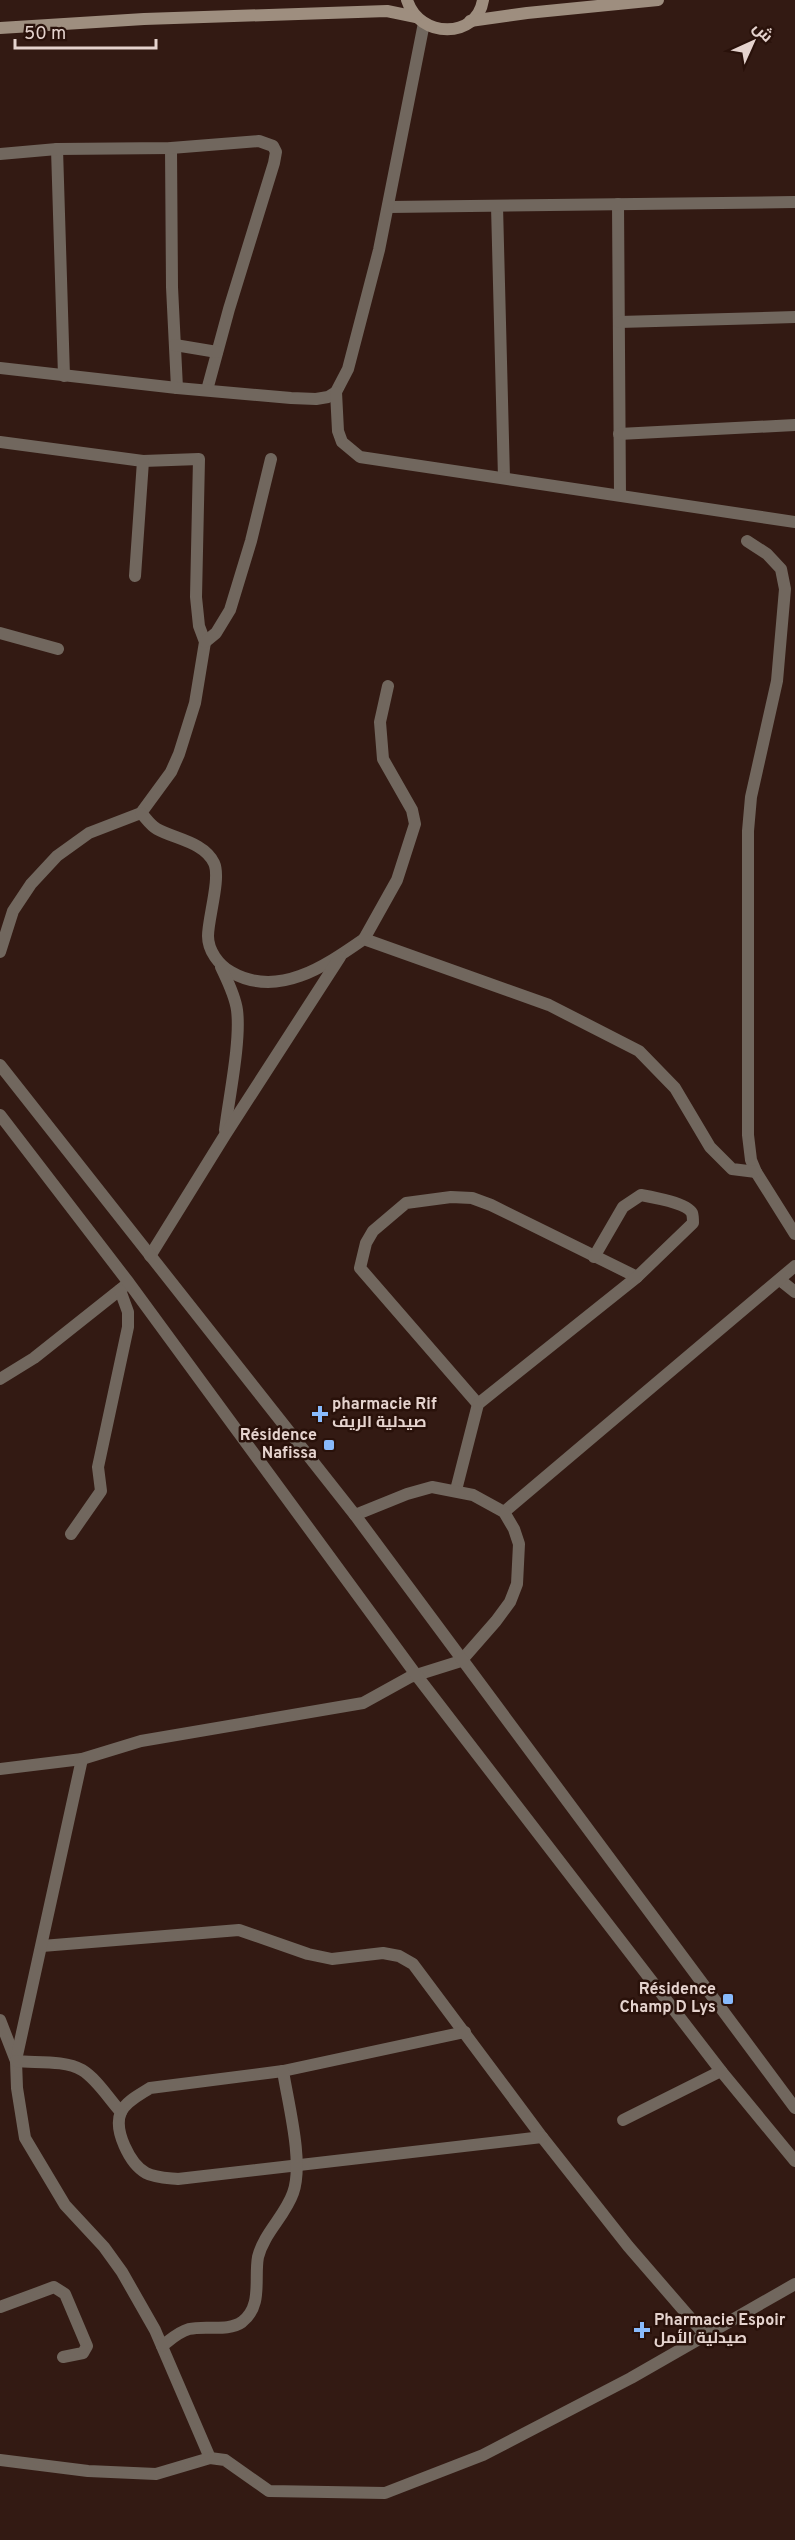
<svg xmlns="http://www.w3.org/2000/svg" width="795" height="2540" font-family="Overpass,Cairo,sans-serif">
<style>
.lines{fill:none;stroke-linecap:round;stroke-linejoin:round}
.service{stroke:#71675e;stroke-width:12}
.minor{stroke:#71675e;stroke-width:12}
.tertiary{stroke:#71675e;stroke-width:12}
.secondary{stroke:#9e8e7f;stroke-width:12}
.poi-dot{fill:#88bafc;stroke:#29110a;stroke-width:2}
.labels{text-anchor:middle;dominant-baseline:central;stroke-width:5;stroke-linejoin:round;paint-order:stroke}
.poi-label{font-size:16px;font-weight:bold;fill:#e5d3ce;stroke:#29110a;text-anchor:start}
</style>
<rect width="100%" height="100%" fill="#331a13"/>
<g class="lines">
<!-- service -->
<g class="service">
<path d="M0 442 143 461 199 459 196 597 199 626 205 642 195 703 179 754 171 772 141 813 89 833 57 856 31 884 13 911 0 952"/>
<path d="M747 541 767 554 781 569 785 589 777 681 751 797 748 831V1135L751 1160 756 1172 795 1234"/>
<path d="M135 576 143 461"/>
<path d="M205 642 216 633 230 610 251 541 271 459"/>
<path d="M141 813C146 818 150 825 157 829 175 839 204 842 214 863 221 878 208 918 208 936 208 951 219 965 231 972 278 999 325 966 364 939L549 1005 639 1051 675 1088 710 1147 732 1169 756 1172"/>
<path d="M364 939 397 880 415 824 412 810 383 759 380 722 388 686"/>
<path d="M221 967C227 980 235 995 237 1010 241 1041 229 1097 225 1130"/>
<path d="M150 1256 225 1135 340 957"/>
</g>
<!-- minor -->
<g class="minor">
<path d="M171 148 172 287 177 388"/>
<path d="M57 149 64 376"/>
<path d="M0 154 57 149 171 148 259 141 273 146 276 152 274 163 229 309 207 390"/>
<path d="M618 204 620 495"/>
<path d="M497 206 504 478"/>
<path d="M389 207 795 202"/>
<path d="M619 322 795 317"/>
<path d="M175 345 217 352"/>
<path d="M0 368 177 388 291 398 316 399 328 397 336 392 348 369 379 250 424 23"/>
<path d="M336 392 338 431 342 442 360 457 795 522"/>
<path d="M619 434 795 425"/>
<path d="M0 633 58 649"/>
<path d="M780 1280 795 1292"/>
<path d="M0 1379 34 1358 126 1285"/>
<path d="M478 1404 360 1268 366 1243 373 1231 406 1203 451 1197 472 1198 491 1205 637 1277"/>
<path d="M456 1490 478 1404 637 1277 693 1223C693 1219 693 1216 692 1213 687 1203 652 1197 641 1195L623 1207 594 1257"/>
<path d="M504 1512 795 1266"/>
<path d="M71 1534 101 1491 98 1467 128 1327V1312L120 1290"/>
<path d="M0 1769 82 1759 141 1741 363 1703 410 1677 461 1661 496 1621 510 1602 517 1584 519 1544 514 1529 504 1512 473 1495 432 1487 407 1494 355 1515"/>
<path d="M42 1946 239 1930 308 1954 332 1959 383 1953 399 1956 413 1964 542 2137 628 2246 705 2335"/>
<path d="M0 2020 16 2061 17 2088 25 2138 65 2205 104 2247 122 2272 155 2330 210 2458"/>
<path d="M465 2032 283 2071 150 2088C141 2094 126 2101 121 2112 113 2130 130 2164 146 2173 155 2178 169 2178 178 2179L542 2137"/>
<path d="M16 2060 82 1759"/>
<path d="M16 2061C36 2063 65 2060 82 2070 97 2079 109 2099 121 2112"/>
<path d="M623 2120 721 2071"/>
<path d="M0 2307 54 2287 65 2294 87 2346 83 2353 63 2357"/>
<path d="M162 2346C170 2340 178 2332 189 2329 205 2325 228 2332 242 2322 263 2306 254 2279 258 2257 264 2233 285 2216 293 2193 304 2163 288 2103 283 2071"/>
<path d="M0 2460 88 2471 156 2474 210 2458 225 2460 269 2491 385 2493 483 2455 631 2378 795 2284"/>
</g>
<!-- tertiary -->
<g class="tertiary">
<path d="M0 1065 355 1515 795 2108"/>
<path d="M0 1115 129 1283 417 1676 721 2071 795 2161"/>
</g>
<!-- secondary -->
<g class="secondary">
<path d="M407 0C419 39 477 39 483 0"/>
<path d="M470 21 527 13 658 0"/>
<path d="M0 28 144 19 387 11 416 17"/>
</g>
</g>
<!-- markers -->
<g class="poi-dot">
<path d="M317 1405h6v6h6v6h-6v6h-6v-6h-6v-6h6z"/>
<rect x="323" y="1439" width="12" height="12" rx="3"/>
<rect x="722" y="1993" width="12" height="12" rx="3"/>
<path d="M639 2321h6v6h6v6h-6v6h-6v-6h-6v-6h6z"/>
</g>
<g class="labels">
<!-- poi labels -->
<g class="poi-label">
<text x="332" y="1405">pharmacie Rif<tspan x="332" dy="18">صيدلية الريف</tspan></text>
<text x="317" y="1436" text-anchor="end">Résidence<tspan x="317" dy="18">Nafissa</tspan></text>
<text x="716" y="1990" text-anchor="end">Résidence<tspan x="716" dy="18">Champ D Lys</tspan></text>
<text x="654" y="2321">Pharmacie Espoir<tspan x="654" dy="18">صيدلية الأمل</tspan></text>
</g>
</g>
<!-- north arrow -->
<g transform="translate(753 42) rotate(45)" stroke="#29110a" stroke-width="4.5" paint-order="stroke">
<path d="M0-4.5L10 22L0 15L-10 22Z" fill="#e5d3ce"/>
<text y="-9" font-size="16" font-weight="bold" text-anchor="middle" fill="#e5d3ce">ش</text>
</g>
<!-- scale -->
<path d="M15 39v9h141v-9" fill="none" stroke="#e5d3ce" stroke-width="3"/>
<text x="24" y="39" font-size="18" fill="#e5d3ce" stroke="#29110a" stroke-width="4.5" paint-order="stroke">50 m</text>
</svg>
